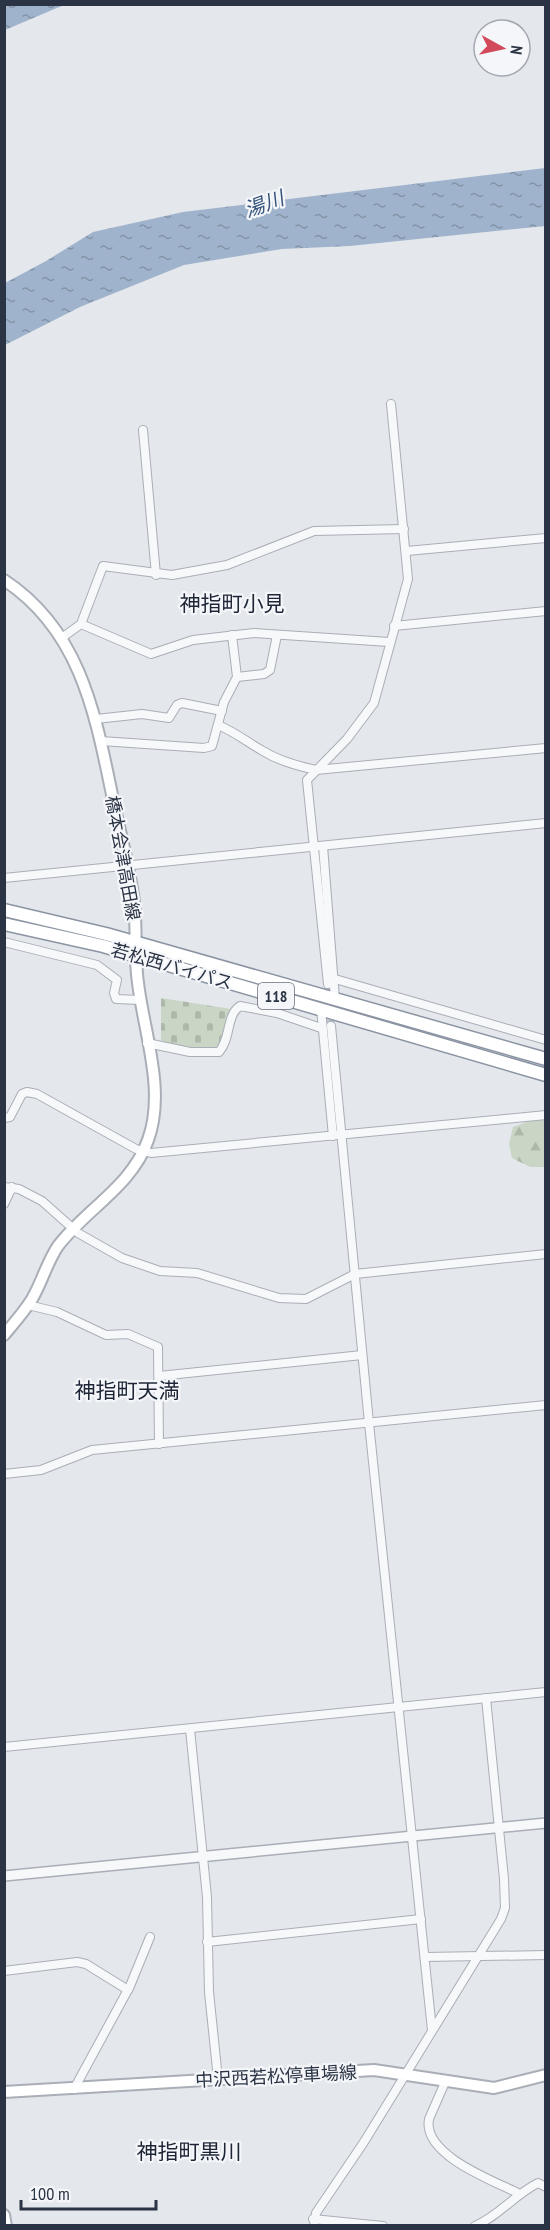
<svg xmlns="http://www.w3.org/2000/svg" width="550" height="2230" font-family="'PT Sans Narrow','Noto Sans JP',sans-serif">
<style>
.forest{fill:url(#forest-firs)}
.cemetery{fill:url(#cemetery-stones)}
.water{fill:url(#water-ripples)}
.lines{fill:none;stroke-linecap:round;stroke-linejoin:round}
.minor-tunnel{stroke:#bfc3cb;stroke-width:8;stroke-dasharray:8 4;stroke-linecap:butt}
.minor-casing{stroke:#a9aeb7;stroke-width:10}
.tertiary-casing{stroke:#a9aeb7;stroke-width:12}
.secondary-casing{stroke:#a9aeb7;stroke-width:14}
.trunk-casing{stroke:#8b94a3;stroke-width:15}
.minor{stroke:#f7f8fa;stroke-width:8}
.tertiary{stroke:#f7f8fa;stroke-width:9}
.secondary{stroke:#fff;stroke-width:10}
.trunk{stroke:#fff;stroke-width:12}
.labels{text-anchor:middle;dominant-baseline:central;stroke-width:4.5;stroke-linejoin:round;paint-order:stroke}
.shield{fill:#f4f6f9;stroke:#676e7b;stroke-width:1.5}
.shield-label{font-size:16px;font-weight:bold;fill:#2b3445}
.street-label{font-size:18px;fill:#2b3445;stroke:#f4f6f9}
.water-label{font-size:20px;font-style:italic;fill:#34527a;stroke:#f4f6f9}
.quarter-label{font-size:21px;fill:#1d2536;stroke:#f4f6f9}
</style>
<defs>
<pattern id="forest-firs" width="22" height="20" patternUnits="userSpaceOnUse" patternTransform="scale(1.5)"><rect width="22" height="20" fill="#c9d6c5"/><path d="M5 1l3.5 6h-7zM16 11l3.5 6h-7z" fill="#adb8ab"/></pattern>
<pattern id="cemetery-stones" width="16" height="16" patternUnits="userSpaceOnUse" patternTransform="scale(1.5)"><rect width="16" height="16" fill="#c9d6c5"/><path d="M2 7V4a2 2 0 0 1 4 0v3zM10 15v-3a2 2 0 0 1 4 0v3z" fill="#adb8ab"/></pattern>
<pattern id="water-ripples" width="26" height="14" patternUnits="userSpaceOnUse" patternTransform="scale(1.5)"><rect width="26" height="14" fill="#9fb4cc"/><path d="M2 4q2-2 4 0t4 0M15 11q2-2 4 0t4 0" fill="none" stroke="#8293a7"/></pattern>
</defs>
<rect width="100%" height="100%" fill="#e4e7ec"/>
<!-- forest -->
<path class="forest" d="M545 1120V1167H530L512 1158 509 1144 513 1127 529 1121Z"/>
<!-- cemetery -->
<path class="cemetery" d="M161 998 231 1009 221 1047 179 1049 161 1040Z"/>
<!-- water -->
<g class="water">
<path d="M5 4H64V5L5 30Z"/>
<path d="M545 168V226L350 246 282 249 184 265 80 307 5 345V283L46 261 93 232 183 212Z"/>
</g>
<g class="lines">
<!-- minor-tunnel -->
<path class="minor-tunnel" d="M328 984 331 1026"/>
<defs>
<g id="minor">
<path d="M143 430 156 575"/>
<path d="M407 551 546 538"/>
<path d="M81 624 151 654 193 640 254 633 389 642"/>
<path d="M394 626 546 611"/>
<path d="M63 637 81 624 103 566 172 575 227 565 314 531 404 529"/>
<path d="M237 677 264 674 270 670 277 635"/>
<path d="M96 719 142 714 169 718 177 705 182 703 222 711"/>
<path d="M218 725C235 732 247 742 263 751 279 761 297 766 316 770L546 748"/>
<path d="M101 741 204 748 212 746 224 702 237 677 232 635"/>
<path d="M323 846 335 999"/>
<path d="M4 878 546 823"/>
<path d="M4 942 97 965 117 980 114 993 116 999 140 1000"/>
<path d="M335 979 546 1040"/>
<path d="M328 984 307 780 347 739 374 703 408 579 391 404"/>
<path d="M321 1009 333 1136"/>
<path d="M331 1026 369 1423 432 2030"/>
<path d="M147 1043 190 1052H219C231 1039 226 1015 240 1006L277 1013 321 1028"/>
<path d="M4 1118 10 1117 22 1094 27 1092 37 1094 136 1149 151 1153 546 1115"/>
<path d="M4 1187 19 1189 42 1201 78 1233 122 1258 160 1271 197 1273 279 1298 306 1299 355 1274 546 1254"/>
<path d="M4 1204 12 1187"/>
<path d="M28 1305 57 1312 106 1335 128 1334 158 1347 159 1444"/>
<path d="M159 1376 362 1355"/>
<path d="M4 1474 41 1470 92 1450 546 1405"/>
<path d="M190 1729 207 1897 209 1992 218 2079"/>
<path d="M4 1747 546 1692"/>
<path d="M207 1942 421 1919"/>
<path d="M425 1957 546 1955"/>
<path d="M4 1971 77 1962 86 1964 128 1990"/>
<path d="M446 2080 429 2119C422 2155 494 2181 518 2193"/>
<path d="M74 2089 130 1986 150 1937"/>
<path d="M313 2219 383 2226"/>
<path d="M314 2226 316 2213 364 2142 501 1919 505 1908 504 1879 486 1698"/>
<path d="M475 2226C499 2216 514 2195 538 2183L546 2187"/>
</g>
<path id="tertiary" d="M4 1876 546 1823"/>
<g id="secondary">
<path d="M4 580C83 632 96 719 114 804 121 837 130 869 134 902 137 929 134 956 138 983 144 1033 166 1091 148 1140 132 1186 86 1209 58 1246 47 1262 42 1282 32 1299 24 1312 14 1323 4 1335"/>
<path d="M4 2092 374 2070 494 2088 546 2075"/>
<path d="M4 2215 6 2226"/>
</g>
<g id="trunk">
<path d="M4 910 106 934 546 1059"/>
<path d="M4 924 103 946 546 1075"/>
</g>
</defs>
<!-- minor casing -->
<use href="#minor" class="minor-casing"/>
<!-- tertiary casing -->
<use href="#tertiary" class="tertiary-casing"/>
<!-- secondary casing -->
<use href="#secondary" class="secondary-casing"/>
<!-- trunk casing -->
<use href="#trunk" class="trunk-casing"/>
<!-- minor -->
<use href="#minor" class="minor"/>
<!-- tertiary -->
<use href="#tertiary" class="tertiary"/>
<!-- secondary -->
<use href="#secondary" class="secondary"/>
<!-- trunk -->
<use href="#trunk" class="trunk"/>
</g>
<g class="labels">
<!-- shield labels -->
<rect class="shield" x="258" y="983" width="36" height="26" rx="4.5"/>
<g class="shield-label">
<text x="276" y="996">118</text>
</g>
<!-- street labels -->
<g class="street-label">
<text transform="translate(123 858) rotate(80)">橋本会津高田線</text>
<text transform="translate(172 966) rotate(16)">若松西バイパス</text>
<text transform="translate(276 2076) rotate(-3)">中沢西若松停車場線</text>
</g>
<!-- water labels -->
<g class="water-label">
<text transform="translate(264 204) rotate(-20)">湯川</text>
</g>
<!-- quarter labels -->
<g class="quarter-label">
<text x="232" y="603">神指町小見</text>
<text x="127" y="1390">神指町天満</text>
<text x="189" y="2151">神指町黒川</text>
</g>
</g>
<!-- border -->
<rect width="550" height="2230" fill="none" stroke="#2b3445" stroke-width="12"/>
<!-- north arrow -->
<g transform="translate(502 48) rotate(98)"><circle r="28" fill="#f4f6f9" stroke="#a4a8b1" stroke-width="1.5"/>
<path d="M0-4.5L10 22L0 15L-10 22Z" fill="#d1495b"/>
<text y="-9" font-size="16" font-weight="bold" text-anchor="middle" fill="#2b3445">N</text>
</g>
<!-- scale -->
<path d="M21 2200v9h135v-9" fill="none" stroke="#2b3445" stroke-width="3"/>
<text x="30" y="2200" font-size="18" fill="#2b3445" stroke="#f4f6f9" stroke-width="4.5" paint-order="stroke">100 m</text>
</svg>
